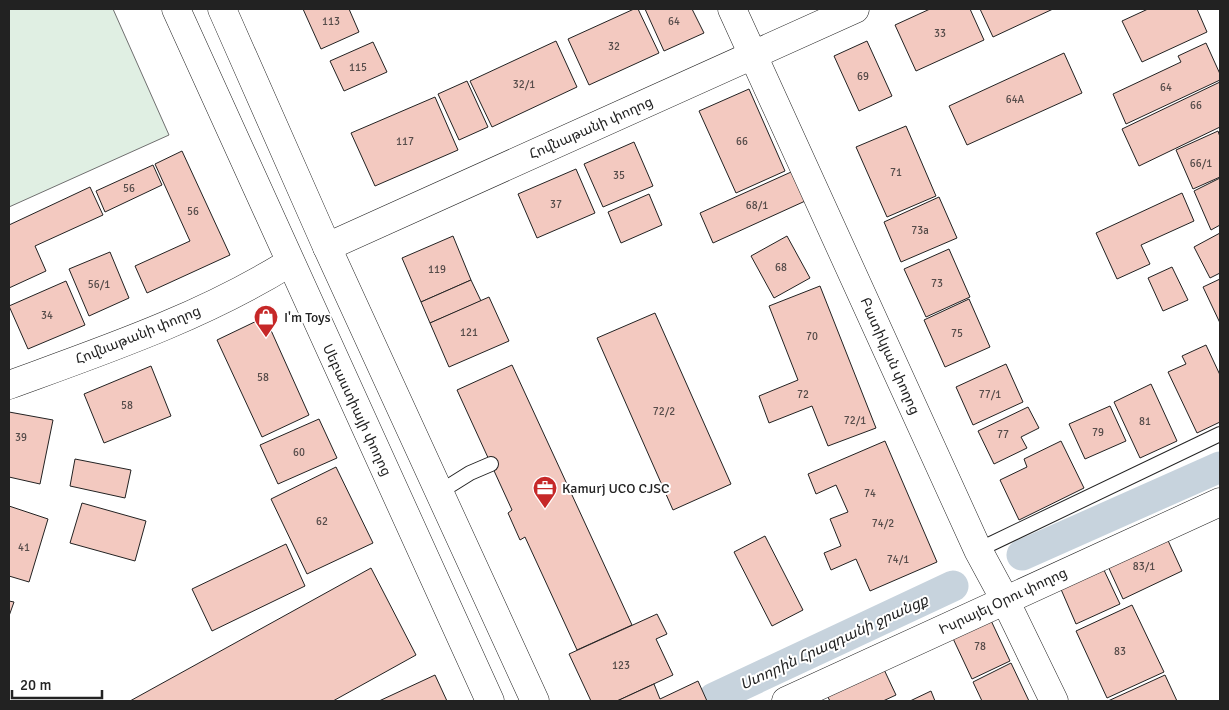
<svg xmlns="http://www.w3.org/2000/svg" width="1229" height="710" font-family="Signika,'Noto Sans Armenian',sans-serif">
<style>
.green{fill:#e0efe3;stroke:#6f6f6f}
.lines{fill:none;stroke-linecap:round;stroke-linejoin:round}
.canal{stroke:#c7d3dd;stroke-width:31}
.building{fill:#f3c9c0;stroke:#222}
.lane-casing{stroke:#222;stroke-width:16}
.street-casing{stroke:#222;stroke-width:29}
.primary-casing{stroke:#222;stroke-width:29}
.lane{stroke:#fff;stroke-width:14}
.street{stroke:#fff;stroke-width:28}
.primary{stroke:#fff;stroke-width:28}
.labels{text-anchor:middle;dominant-baseline:central;stroke-width:4;stroke-linejoin:round;paint-order:stroke}
.number-label{font-size:11px;fill:#564c4a}
.street-label{font-size:14px;fill:#222;stroke:#fff}
.poi-label{font-size:14px;fill:#222;stroke:#fff;text-anchor:start}
.water-label{font-size:15px;font-style:italic;fill:#222;stroke:#fff}
</style>
<rect width="100%" height="100%" fill="#fff"/>
<!-- green -->
<path class="green" d="M9 9H113L169 135 9 207Z"/>
<g class="lines">
<!-- canal -->
<g class="canal">
<path d="M1022 555 1220 467"/>
<path d="M714 698 953 586"/>
</g>
</g>
<!-- building -->
<g class="building">
<path d="M303 9H349L359 32 321 49Z"/>
<path d="M634 9H638L659 53 589 85 568 39Z"/>
<path d="M645 9H692L704 33 664 51Z"/>
<path d="M930 9H970L984 40 916 71 895 25Z"/>
<path d="M980 9H1053L993 37Z"/>
<path d="M1148 9H1197L1207 32 1142 62 1122 21Z"/>
<path d="M556 41 577 87 492 127 470 81Z"/>
<path d="M867 41 892 96 859 111 834 56Z"/>
<path d="M373 42 387 72 344 91 330 61Z"/>
<path d="M1206 43 1220 74V80L1126 124 1113 94 1181 62 1178 56Z"/>
<path d="M1064 53 1082 93 967 145 949 106Z"/>
<path d="M467 81 488 127 459 140 438 94Z"/>
<path d="M1220 82V127L1139 166 1122 129Z"/>
<path d="M749 89 785 171 736 193 699 111Z"/>
<path d="M435 97 458 150 375 186 351 133Z"/>
<path d="M906 126 936 196 887 217 856 147Z"/>
<path d="M1218 131 1220 137V177L1193 189 1176 150Z"/>
<path d="M634 142 653 186 603 207 584 164Z"/>
<path d="M182 151 230 255 147 293 135 266 190 241 155 164Z"/>
<path d="M153 165 162 185 105 212 96 191Z"/>
<path d="M800 168 814 197 713 243 700 213Z"/>
<path d="M576 169 595 213 537 238 518 194Z"/>
<path d="M1220 178V225L1211 230 1194 191Z"/>
<path d="M90 187 103 215 35 246 46 271 9 288V225Z"/>
<path d="M1182 193 1194 221 1141 245 1150 264 1117 279 1096 233Z"/>
<path d="M649 194 662 225 621 243 608 212Z"/>
<path d="M939 197 957 238 901 262 884 222Z"/>
<path d="M1220 233V273L1210 278 1194 247Z"/>
<path d="M453 236 471 280 421 302 402 258Z"/>
<path d="M787 236 810 278 774 298 751 256Z"/>
<path d="M949 249 970 297 926 317 904 269Z"/>
<path d="M110 252 129 298 89 316 69 269Z"/>
<path d="M1172 267 1188 300 1163 311 1148 278Z"/>
<path d="M1220 279V323L1203 287Z"/>
<path d="M471 280 481 301 430 323 421 302Z"/>
<path d="M66 281 85 325 28 349 9 306Z"/>
<path d="M820 286 876 428 828 446 812 406 769 423 759 396 798 380 769 306Z"/>
<path d="M489 297 509 341 449 367 430 323Z"/>
<path d="M969 299 990 347 945 367 924 320Z"/>
<path d="M655 313 731 484 673 510 597 338Z"/>
<path d="M265 317 309 415 262 437 217 340Z"/>
<path d="M1206 345 1220 375V422L1197 433 1168 372 1186 364 1182 356Z"/>
<path d="M1006 364 1023 402 973 425 956 387Z"/>
<path d="M512 365 632 625 577 650 525 537 520 540 508 513 512 510 457 390Z"/>
<path d="M151 366 171 416 104 443 84 394Z"/>
<path d="M1151 384 1177 441 1140 458 1114 402Z"/>
<path d="M1110 406 1126 441 1085 459 1069 424Z"/>
<path d="M1028 407 1039 428 1021 437 1027 448 994 464 978 431Z"/>
<path d="M9 412 53 420 40 484 9 477Z"/>
<path d="M319 419 337 458 278 484 260 445Z"/>
<path d="M885 441 937 562 870 591 856 559 831 570 824 553 841 546 830 519 848 512 836 485 816 494 808 474Z"/>
<path d="M1061 441 1084 488 1019 520 1000 480 1027 467 1024 459Z"/>
<path d="M75 459 131 470 125 498 70 486Z"/>
<path d="M336 467 373 543 307 574 271 499Z"/>
<path d="M82 503 146 521 135 561 70 543Z"/>
<path d="M9 506 48 519 29 582 9 576Z"/>
<path d="M1165 534 1182 571 1123 599 1106 562Z"/>
<path d="M765 536 803 610 772 626 734 552Z"/>
<path d="M286 544 305 586 212 631 192 589Z"/>
<path d="M371 568 416 655 333 701H130Z"/>
<path d="M1103 568 1120 604 1076 624 1060 587Z"/>
<path d="M9 601 14 602 9 616Z"/>
<path d="M1132 605 1164 672 1107 698 1076 631Z"/>
<path d="M987 612 1010 661 972 679 949 630Z"/>
<path d="M657 614 667 634 656 639 673 675 617 701H591L569 654Z"/>
<path d="M880 661 896 695 883 701H830L823 688Z"/>
<path d="M1011 663 1029 701H982L973 682Z"/>
<path d="M435 675 447 701H379Z"/>
<path d="M1165 675 1177 701H1108Z"/>
<path d="M698 681 707 701H617L654 684 660 699Z"/>
<path d="M931 691 935 701H910Z"/>
</g>
<g class="lines">
<defs>
<g id="lane">
<path d="M438 493 470 473 491 464"/>
<path d="M978 550 1220 434"/>
</g>
<g id="street">
<path d="M732 9 978 550 1005 600 1054 701"/>
<path d="M327 247 855 9"/>
<path d="M9 385C105 350 202 317 289 263"/>
<path d="M786 701 1220 502"/>
</g>
<g id="primary">
<path d="M176 9 490 701"/>
<path d="M222 9 327 247 535 701"/>
</g>
</defs>
<!-- lane casing -->
<use href="#lane" class="lane-casing"/>
<!-- street casing -->
<use href="#street" class="street-casing"/>
<!-- primary casing -->
<use href="#primary" class="primary-casing"/>
<!-- lane -->
<use href="#lane" class="lane"/>
<!-- street -->
<use href="#street" class="street"/>
<!-- primary -->
<use href="#primary" class="primary"/>
</g>
<!-- icons -->
<defs>
<symbol id="shop-pin" viewBox="-11 -11 22 30"><path d="M0 17L-7.5 6A9.5 9.5 0 1 1 7.5 6Z" fill="#c62828" stroke="#fff"/><path d="M-5-2.5h2.3a2.7 3.5 0 0 1 5.4 0H5L5.5 6h-11ZM-1.5-2.5h3a1.5 2.3 0 0 0-3 0Z" fill="#fff"/></symbol>
<symbol id="office-pin" viewBox="-11 -11 22 30"><path d="M0 17L-7.5 6A9.5 9.5 0 1 1 7.5 6Z" fill="#c62828" stroke="#fff"/><path d="M-6-3h4V-5.5h4V-3h4V5H-6ZM-1-4.5V-3h2v-1.5ZM-6 0V1H6V0Z" fill="#fff"/></symbol>
</defs>
<g fill-rule="evenodd">
<use href="#shop-pin" x="252" y="303" width="28" height="38"/>
<use href="#office-pin" x="531" y="474" width="28" height="38"/>
</g>
<g class="labels">
<!-- number labels -->
<g class="number-label">
<text x="331" y="21">113</text>
<text x="674" y="21">64</text>
<text x="940" y="33">33</text>
<text x="614" y="46">32</text>
<text x="358" y="67">115</text>
<text x="863" y="76">69</text>
<text x="524" y="84">32/1</text>
<text x="1166" y="87">64</text>
<text x="1015" y="99">64A</text>
<text x="1196" y="105">66</text>
<text x="405" y="141">117</text>
<text x="742" y="141">66</text>
<text x="1201" y="163">66/1</text>
<text x="896" y="172">71</text>
<text x="619" y="175">35</text>
<text x="129" y="188">56</text>
<text x="556" y="204">37</text>
<text x="757" y="205">68/1</text>
<text x="193" y="211">56</text>
<text x="920" y="230">73a</text>
<text x="781" y="267">68</text>
<text x="437" y="269">119</text>
<text x="937" y="283">73</text>
<text x="99" y="284">56/1</text>
<text x="47" y="315">34</text>
<text x="469" y="332">121</text>
<text x="957" y="333">75</text>
<text x="812" y="336">70</text>
<text x="263" y="377">58</text>
<text x="803" y="394">72</text>
<text x="990" y="394">77/1</text>
<text x="127" y="405">58</text>
<text x="664" y="411">72/2</text>
<text x="855" y="420">72/1</text>
<text x="1145" y="421">81</text>
<text x="1098" y="432">79</text>
<text x="1003" y="434">77</text>
<text x="21" y="437">39</text>
<text x="299" y="452">60</text>
<text x="870" y="493">74</text>
<text x="322" y="521">62</text>
<text x="883" y="523">74/2</text>
<text x="24" y="547">41</text>
<text x="898" y="559">74/1</text>
<text x="1144" y="566">83/1</text>
<text x="980" y="646">78</text>
<text x="1120" y="651">83</text>
<text x="621" y="665">123</text>
</g>
<!-- street labels -->
<g class="street-label">
<text transform="translate(591 128) rotate(-24)">Հովնաթանի փողոց</text>
<text transform="translate(138 335) rotate(-22)">Հովնաթանի փողոց</text>
<text transform="translate(890 356) rotate(66)">Բատիկյան փողոց</text>
<text transform="translate(357 410) rotate(65)">Սեբաստիայի փողոց</text>
<text transform="translate(1003 601) rotate(-25)">Իսրայել Օրու փողոց</text>
</g>
<!-- poi labels -->
<g class="poi-label">
<text x="284" y="317">I'm Toys</text>
<text x="562" y="488">Kamurj UCO CJSC</text>
</g>
<!-- water labels -->
<g class="water-label">
<text transform="translate(834 642) rotate(-25)">Ստորին Հրազդանի ջրանցք</text>
</g>
</g>
<!-- border -->
<rect width="1229" height="710" fill="none" stroke="#222222" stroke-width="20"/>
<!-- scale -->
<path d="M12 690v8h90v-8" fill="none" stroke="#222222" stroke-width="2.5"/>
<text x="20" y="690" font-size="15" fill="#222222" stroke="#ffffff" stroke-width="4" paint-order="stroke">20 m</text>
</svg>
